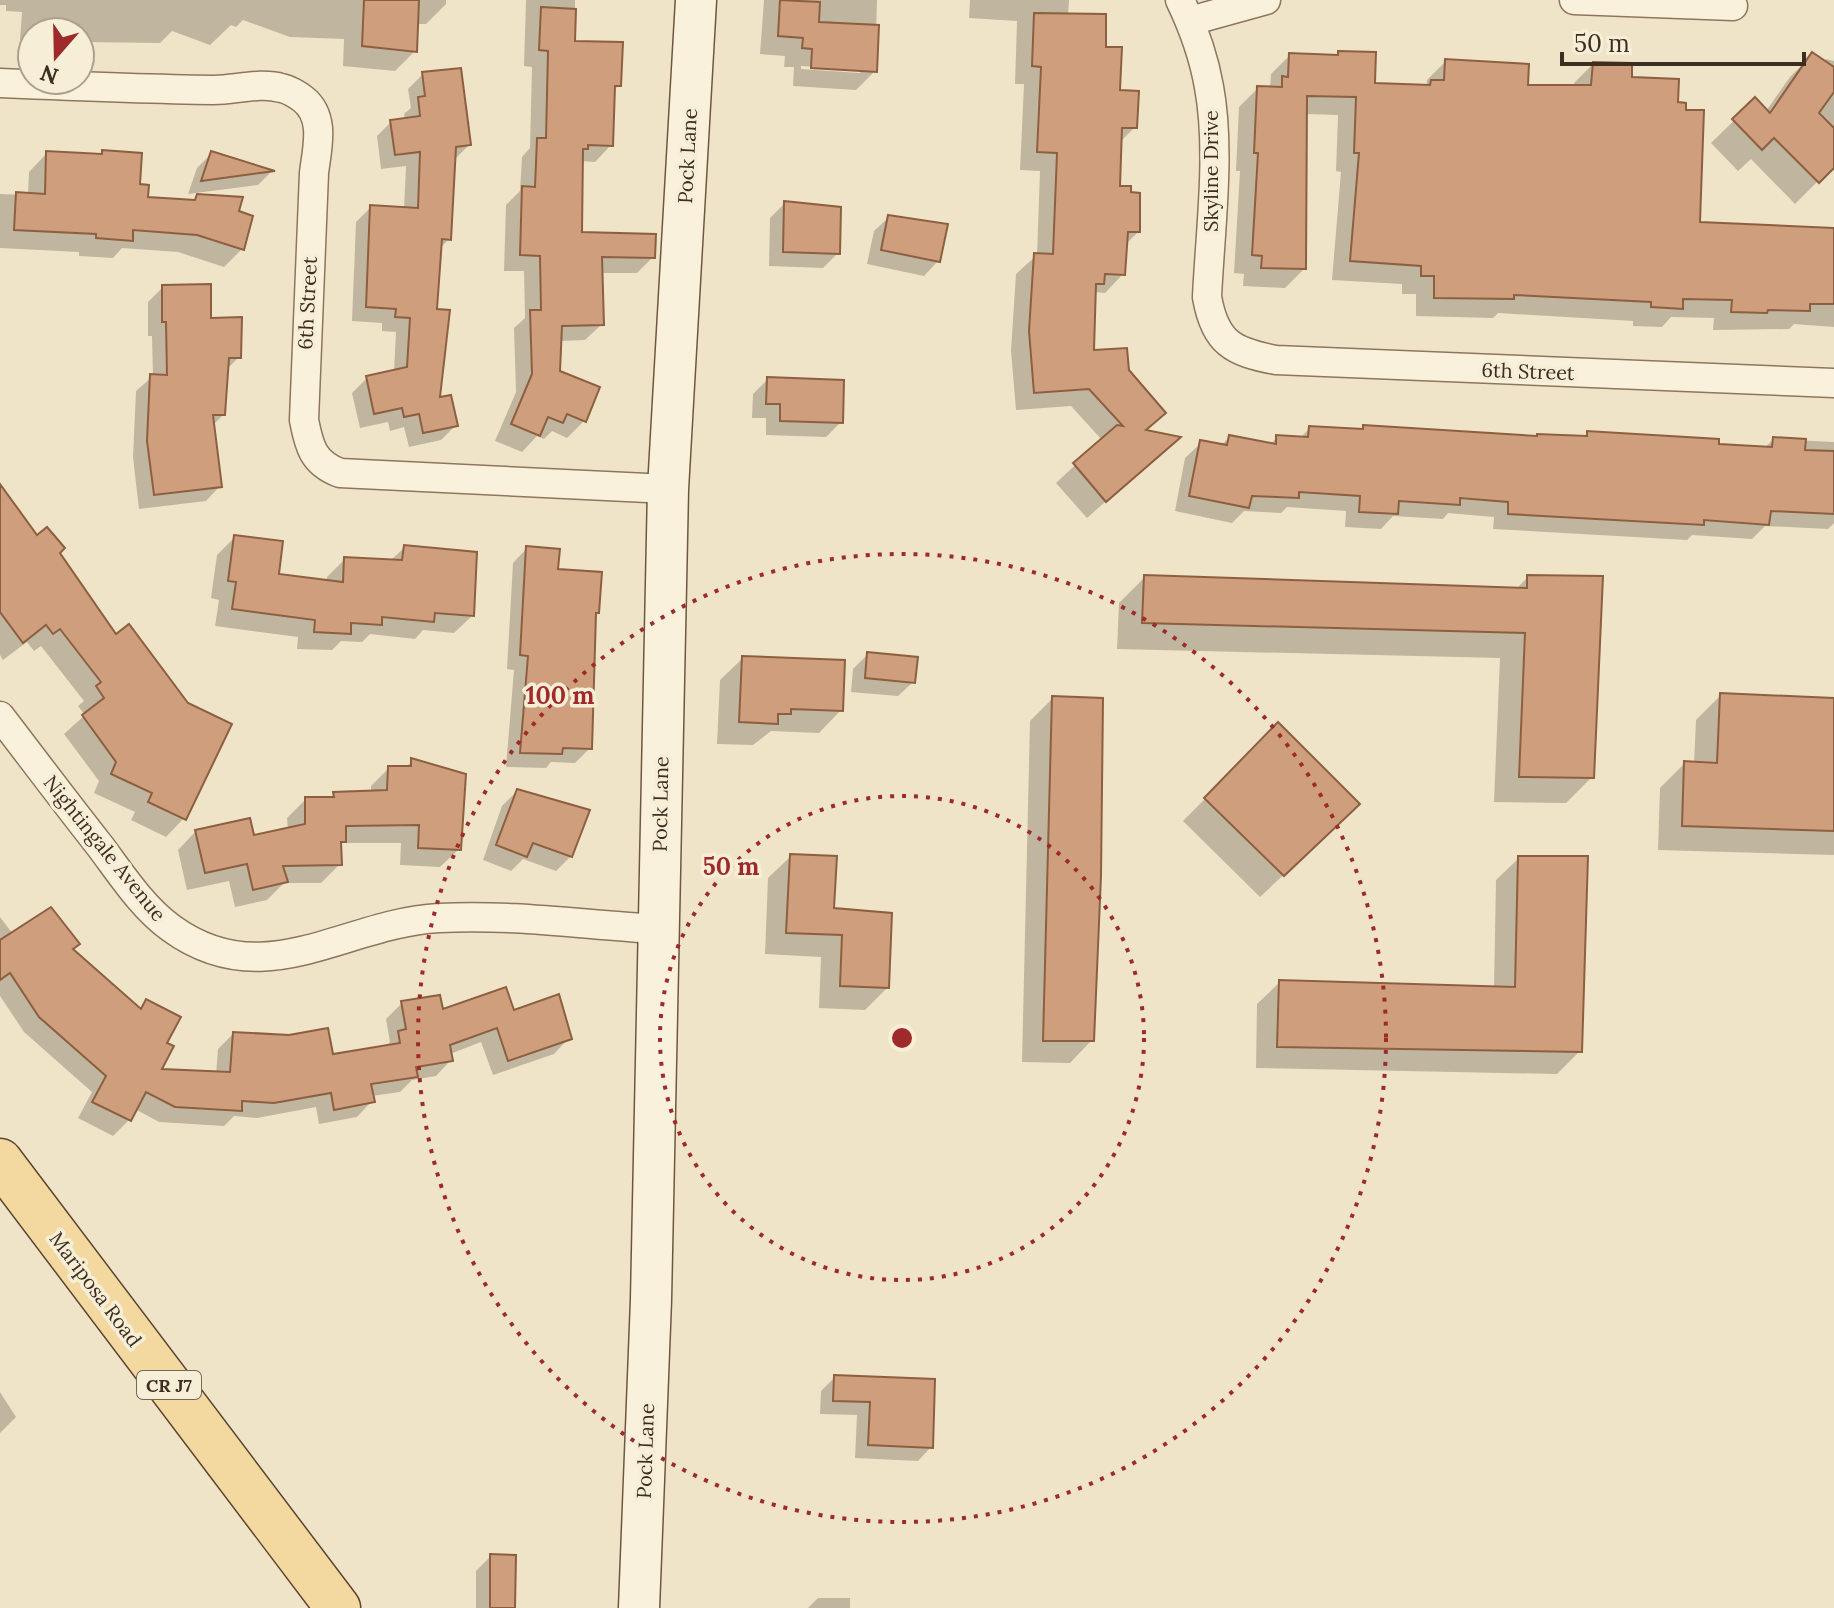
<svg xmlns="http://www.w3.org/2000/svg" width="1834" height="1608" font-family="Lora,serif">
<style>
.shadow{fill:#0003;fill-rule:evenodd}
.building{fill:#cf9f7d;stroke:#8d5f41;stroke-width:2}
.lines{fill:none;stroke-linecap:round;stroke-linejoin:round}
.street-casing{stroke:#8d765c;stroke-width:31}
.secondary-casing{stroke:#6f573f;stroke-width:43}
.primary-casing{stroke:#5b4430;stroke-width:47}
.street{stroke:#faf1dc;stroke-width:28}
.secondary{stroke:#faf1dc;stroke-width:40}
.primary{stroke:#f3d9a0;stroke-width:44}
.ring{fill:none;stroke:#9e2a2b;stroke-width:4;stroke-dasharray:4 8}
.labels{text-anchor:middle;dominant-baseline:central;stroke-width:7;stroke-linejoin:round;paint-order:stroke}
.shield{fill:#f7eed8;stroke:#756857;stroke-width:2}
.shield-label{font-size:18px;font-weight:bold;fill:#3d2e20}
.street-label{font-size:20px;fill:#3d2e20;stroke:#f7eed8}
.centre{fill:#9e2a2b;stroke:#f7eed8;stroke-width:4}
.ring-label{font-size:24px;text-anchor:middle;font-weight:bold;fill:#9e2a2b;stroke:#f7eed8;stroke-width:7;stroke-linejoin:round;paint-order:stroke}
</style>
<rect width="100%" height="100%" fill="#f0e4c8"/>
<!-- shadow -->
<g class="shadow">
<path d="M0 0H446V4L426 24H416L415 51 395 71 343 66 344 39 290 37 243 20 236 27 231 25 210 45 172 31 160 43 80 42V32H32V41L20 40 22 12 6 11V5H0Z"/>
<path d="M526 0H575V43L619 85 613 91 611 145 595 162 581 161 580 234 653 257 637 273H601L602 324 585 340 560 341 558 373 584 421 567 438 552 431 544 439 537 436 522 452 495 441 516 392 514 328 525 318 524 271H504L506 205 520 191 522 157 530 148 532 67 524 66Z"/>
<path d="M764 0H877L875 71 856 90 793 86 794 67H784L785 56 760 54ZM801 66 860 69V73L801 69Z"/>
<path d="M970 0H1069L1068 15 1103 49 1118 92 1135 127 1119 143 1118 188 1138 232 1125 245 1123 274 1105 293 1094 292 1092 352 1127 371 1164 412 1144 432 1177 438 1087 518 1056 483 1102 440 1071 406 1016 410 1011 351 1016 274 1037 255 1040 171 1020 170 1024 84H1015L1017 21 969 18Z"/>
<path d="M1339 53 1373 85 1426 87 1427 80 1446 61 1526 87H1574V83L1593 64 1630 79 1676 104 1698 224 1834 230V327L1794 324 1789 329 1713 330 1714 318 1671 317 1662 327 1633 326V321L1498 313 1493 318 1416 316V294H1402V284L1332 280 1341 172 1336 171 1338 115 1305 114 1304 269 1285 288 1243 286 1244 274 1234 273 1240 171H1236L1239 107 1258 88 1270 89 1271 74 1290 55 1335 57Z"/>
<path d="M1812 55 1823 62 1826 59 1834 61V165L1795 204 1751 159 1738 171 1711 143 1755 100 1766 111 1790 77Z"/>
<path d="M423 74 469 145 454 160 449 239 439 249 435 311 437 400 456 425 441 440 409 447 404 427 390 431 388 422 360 428 352 393 367 378 394 372 396 332 382 331V323L352 321 356 222 371 207 404 209 406 166 381 169 377 136 391 122 405 120 404 114 411 108 408 89Z"/>
<path d="M103 152 137 186 145 199 192 202 198 196 236 212 242 249 224 267 178 252 122 248 113 258 79 256V252L0 248V194L28 195 29 172 47 153 99 156Z"/>
<path d="M212 153 271 172 258 185 188 194 197 168Z"/>
<path d="M785 203 838 253 823 268 769 266 770 218Z"/>
<path d="M889 217 938 261 924 276 867 264 874 231Z"/>
<path d="M163 287 239 357 226 370 223 415 213 425 220 486 206 501 139 509 133 457 136 391 153 376 152 336H148V302Z"/>
<path d="M768 379 841 422 826 437 766 435V418H752L753 394Z"/>
<path d="M1364 427 1536 438H1583L1588 433 1764 448 1774 439 1834 442V523L1828 529 1765 526 1752 539 1692 535 1687 540 1493 529 1494 517 1448 513 1443 519 1393 516 1381 529 1345 527 1346 511 1287 507 1281 513 1244 511 1232 523 1175 511 1185 458 1201 443 1220 446 1230 437 1270 445 1277 437 1300 438 1310 428 1360 431Z"/>
<path d="M0 488 37 538 58 553 184 818 166 837 131 820 135 812 94 793 99 781 64 734 85 715 78 706 84 701 41 646 34 651 27 642 3 660 0 655Z"/>
<path d="M235 537 277 575 327 582V577L345 559 390 561 405 547 472 616 454 633 423 630 415 639 370 634 362 642 341 641 332 650 297 649 298 637 215 626 219 600 211 598 217 555Z"/>
<path d="M527 548 556 571 597 612 594 616 590 748 575 763 551 762 546 768 506 767 514 670 507 669 513 563Z"/>
<path d="M1145 577 1515 590 1528 577 1592 777 1566 803 1494 802 1500 658 1117 649 1119 603Z"/>
<path d="M868 654 913 682 898 696 851 692 853 669Z"/>
<path d="M743 658 841 710 819 733 771 731 753 745 717 744 720 680Z"/>
<path d="M1721 695 1834 700V855L1658 850 1660 788 1685 763 1694 764 1696 720Z"/>
<path d="M1053 698 1092 1040 1070 1063 1022 1062 1030 721Z"/>
<path d="M1278 725 1335 826 1260 897 1183 821Z"/>
<path d="M412 761 459 849 440 867 400 865 401 843H342L339 846 340 864 321 883H284L267 900 235 907 229 881 187 890 178 850 196 831 252 837 288 830 287 818 306 799H329L334 794 371 793V786L389 768H405Z"/>
<path d="M517 791 571 856 556 871 523 859 511 871 483 860 502 806Z"/>
<path d="M791 856 887 988 865 1010 819 1008 821 957 765 954 768 878Z"/>
<path d="M1519 858 1580 1051 1557 1074 1256 1068 1257 1004 1280 982 1494 988 1496 880Z"/>
<path d="M0 917 13 934 71 950 138 1010 146 1001 165 1043 158 1070 216 1074 218 1049 233 1034 331 1056 384 1048 390 1042 386 1019 402 1003 441 1012 513 1013 569 1038 554 1054 493 1075 481 1042 450 1054 451 1060 436 1076 412 1080 400 1092 372 1096V1101L357 1117 319 1124 316 1107 257 1118 234 1116 224 1126 159 1122 135 1109 129 1120 113 1136 78 1118 92 1092 24 1032 0 996Z"/>
<path d="M835 1377 933 1381 931 1447 918 1461 855 1458 857 1415 820 1414 821 1391Z"/>
<path d="M0 1392 16 1417 0 1433Z"/>
<path d="M491 1556 513 1608H476V1571Z"/>
<path d="M818 1598H850V1608H808Z"/>
</g>
<!-- building -->
<g class="building">
<path d="M364 0H419L417 52 362 46Z"/>
<path d="M780 0 820 2 819 22 879 25 877 72 811 68 812 49 802 48 803 38 778 36Z"/>
<path d="M541 7 576 9 575 41 623 42 621 86H615L613 146 588 145V149H583L582 232 656 234 655 258 602 257 604 325 562 326 560 371 600 387 586 422 567 414 563 423 548 417 540 436 511 424 532 374 530 310H541L540 256 520 255 522 186 535 187 537 138H546L548 51 539 50Z"/>
<path d="M1034 13 1106 14V47H1122L1120 90 1139 91 1137 128H1122L1120 186H1131V192L1140 193V232H1128L1125 275 1105 274 1104 284H1096L1094 350 1127 348 1129 370 1166 413 1146 430 1181 437 1106 502 1073 463 1117 425 1123 426 1089 389 1034 393 1029 331 1034 253 1053 254 1057 153 1037 152 1041 67 1032 66Z"/>
<path d="M1338 51 1376 52 1375 83 1430 85 1431 80H1444L1445 59 1529 64 1528 85H1591L1593 62 1632 63V77L1679 79 1678 102 1686 103V110H1704L1700 222 1834 228V304H1810V311L1768 310 1767 313 1731 312 1732 300 1683 299V309L1651 307V302L1514 295V299L1434 298V276H1421V266L1350 261 1359 153H1354L1356 97 1307 96 1306 269 1261 268 1262 256 1252 255 1258 153H1254L1257 86 1282 87V76L1288 77 1289 53 1338 55Z"/>
<path d="M1812 52 1834 67V92L1819 113 1834 128V168L1819 183 1774 138 1762 150 1732 119 1755 97 1770 113Z"/>
<path d="M461 68 471 145 456 147 451 240 442 239 437 309 450 310 440 397 451 395 458 426 423 433 419 414 404 417 402 408 374 414 366 376 407 367 410 318 395 317 396 309 366 307 370 205 418 208 420 152 395 155 390 120 420 116 418 97 425 96 422 72Z"/>
<path d="M102 150 142 153 140 184 149 185 148 197 195 200 197 194 243 197 239 211 253 216 244 250 197 235 133 230V241L96 238V234L14 230 16 192 45 194 46 151 102 154Z"/>
<path d="M211 151 275 171 201 181Z"/>
<path d="M784 201 841 207 840 254 783 252Z"/>
<path d="M888 215 948 224 940 262 881 250Z"/>
<path d="M211 284V318L242 317 241 358H229L225 415H213L222 487 154 495 147 441 150 374 167 375 166 322H162V285Z"/>
<path d="M767 377 844 380 843 423 780 421V404H766Z"/>
<path d="M1363 425 1537 436V434L1587 436V431L1719 439V444L1772 447 1773 437 1806 439 1805 450 1834 451V514L1771 511 1769 525 1704 520V525L1508 514V502L1460 498V505L1399 501 1398 514 1359 512 1360 496 1299 492V498L1252 496 1249 508 1189 496 1200 440 1227 445 1229 435 1276 444V435L1308 437 1309 426 1363 429Z"/>
<path d="M0 484 37 535 47 527 65 548 60 553 116 634 129 624 188 703 232 724 186 820 148 802 152 793 111 774 116 762 82 715 104 698 96 686 101 682 60 629 53 634 46 625 23 643 0 612Z"/>
<path d="M234 535 283 541 279 574 343 582 344 557 402 560 404 545 477 552 474 616 435 613 434 622 382 617V625L351 623V634L314 632 315 620 232 609 236 582 228 581Z"/>
<path d="M526 546 560 549 558 569 602 572 599 613H596L592 749 563 748 562 754 520 753 528 656 520 655Z"/>
<path d="M1144 575 1527 588V575L1603 576 1594 778 1519 777 1525 633 1142 623Z"/>
<path d="M867 652 918 657 915 683 865 678Z"/>
<path d="M742 656 845 660 843 711 791 709V714H778V724L739 722Z"/>
<path d="M1720 693 1834 698V831L1682 826 1684 761 1717 763Z"/>
<path d="M1052 696 1103 698 1101 876 1094 1041H1043Z"/>
<path d="M1278 722 1360 804 1284 876 1204 798Z"/>
<path d="M411 758 466 774 461 850 418 848 419 825 346 826V842H341L342 865 283 866 288 882 253 890 247 864 205 873 195 830 250 818 254 835 305 824V797H334L333 792 387 790 388 766H411Z"/>
<path d="M517 789 590 810 572 857 533 843 527 857 496 845Z"/>
<path d="M790 854 837 856 834 908 892 913 889 988 840 986 842 935 786 933Z"/>
<path d="M1518 856H1588L1582 1052 1277 1047 1279 980 1515 987Z"/>
<path d="M51 907 80 944 73 949 141 1009 146 999 181 1017 167 1043 174 1046 162 1069 230 1072 233 1032 289 1035 328 1028 333 1054 400 1043 398 1031 406 1029 401 1001 440 995 443 1009 506 987 514 1010 559 994 572 1039 508 1061 497 1028 450 1045 453 1061 416 1067 418 1077 371 1084 375 1102 334 1110 331 1093 274 1103 242 1101V1111L175 1107 146 1092 131 1121 92 1102 106 1076 39 1017 10 973 0 980V940Z"/>
<path d="M834 1375 935 1379 933 1448 868 1445 870 1402 833 1401Z"/>
<path d="M490 1554 516 1555 515 1608H490Z"/>
</g>
<g class="lines">
<defs>
<g id="street">
<path d="M1180 0C1193 27 1204 58 1209 87 1221 151 1210 232 1207 297 1215 343 1233 352 1276 360L1834 383"/>
<path d="M1574 0 1733 6"/>
<path d="M1190 21 1266 0"/>
<path d="M0 83C71 86 143 89 214 90 235 90 261 82 281 88 288 89 298 95 303 99 326 117 317 148 314 173L304 420C309 446 313 463 340 473L668 489"/>
<path d="M0 716C33 759 66 803 100 846 121 874 142 907 171 928 264 996 344 923 439 918 512 914 585 925 657 929"/>
</g>
<path id="secondary" d="M639 1608 651 1300 668 489 696 0"/>
<path id="primary" d="M0 1161 338 1608"/>
</defs>
<!-- street casing -->
<use href="#street" class="street-casing"/>
<!-- secondary casing -->
<use href="#secondary" class="secondary-casing"/>
<!-- primary casing -->
<use href="#primary" class="primary-casing"/>
<!-- street -->
<use href="#street" class="street"/>
<!-- secondary -->
<use href="#secondary" class="secondary"/>
<!-- primary -->
<use href="#primary" class="primary"/>
</g>
<!-- distance rings -->
<g class="ring">
<circle cx="902" cy="1038" r="242"/>
<circle cx="902" cy="1038" r="484"/>
</g>
<g class="labels">
<!-- shield labels -->
<rect class="shield" x="137" y="1371" width="64" height="28" rx="6"/>
<g class="shield-label">
<text x="169" y="1385">CR J7</text>
</g>
<!-- street labels -->
<g class="street-label">
<text transform="translate(687 156) rotate(-87)">Pock Lane</text>
<text transform="translate(1210 171) rotate(-90)">Skyline Drive</text>
<text transform="translate(307 303) rotate(-87)">6th Street</text>
<text transform="translate(1528 371) rotate(2)">6th Street</text>
<text transform="translate(660 804) rotate(-89)">Pock Lane</text>
<text transform="translate(105 848) rotate(51)">Nightingale Avenue</text>
<text transform="translate(96 1289) rotate(53)">Mariposa Road</text>
<text transform="translate(645 1451) rotate(-88)">Pock Lane</text>
</g>
</g>
<circle cx="902" cy="1038" r="12" class="centre"/>
<g class="ring-label">
<text x="560" y="704">100 m</text>
<text x="731" y="875">50 m</text>
</g>
<!-- north arrow -->
<g transform="translate(56 56) rotate(200)"><circle r="38" fill="#f7eed8" stroke="#ada18e" stroke-width="2"/>
<path d="M0-6L14 30L0 20L-14 30Z" fill="#9e2a2b"/>
<text y="-12" font-size="22" font-weight="bold" text-anchor="middle" fill="#3d2e20">N</text>
</g>
<!-- scale -->
<path d="M1562 52v12h242v-12" fill="none" stroke="#3d2e20" stroke-width="4"/>
<text x="1574" y="52" font-size="24" fill="#3d2e20" stroke="#f7eed8" stroke-width="6" paint-order="stroke">50 m</text>
</svg>
